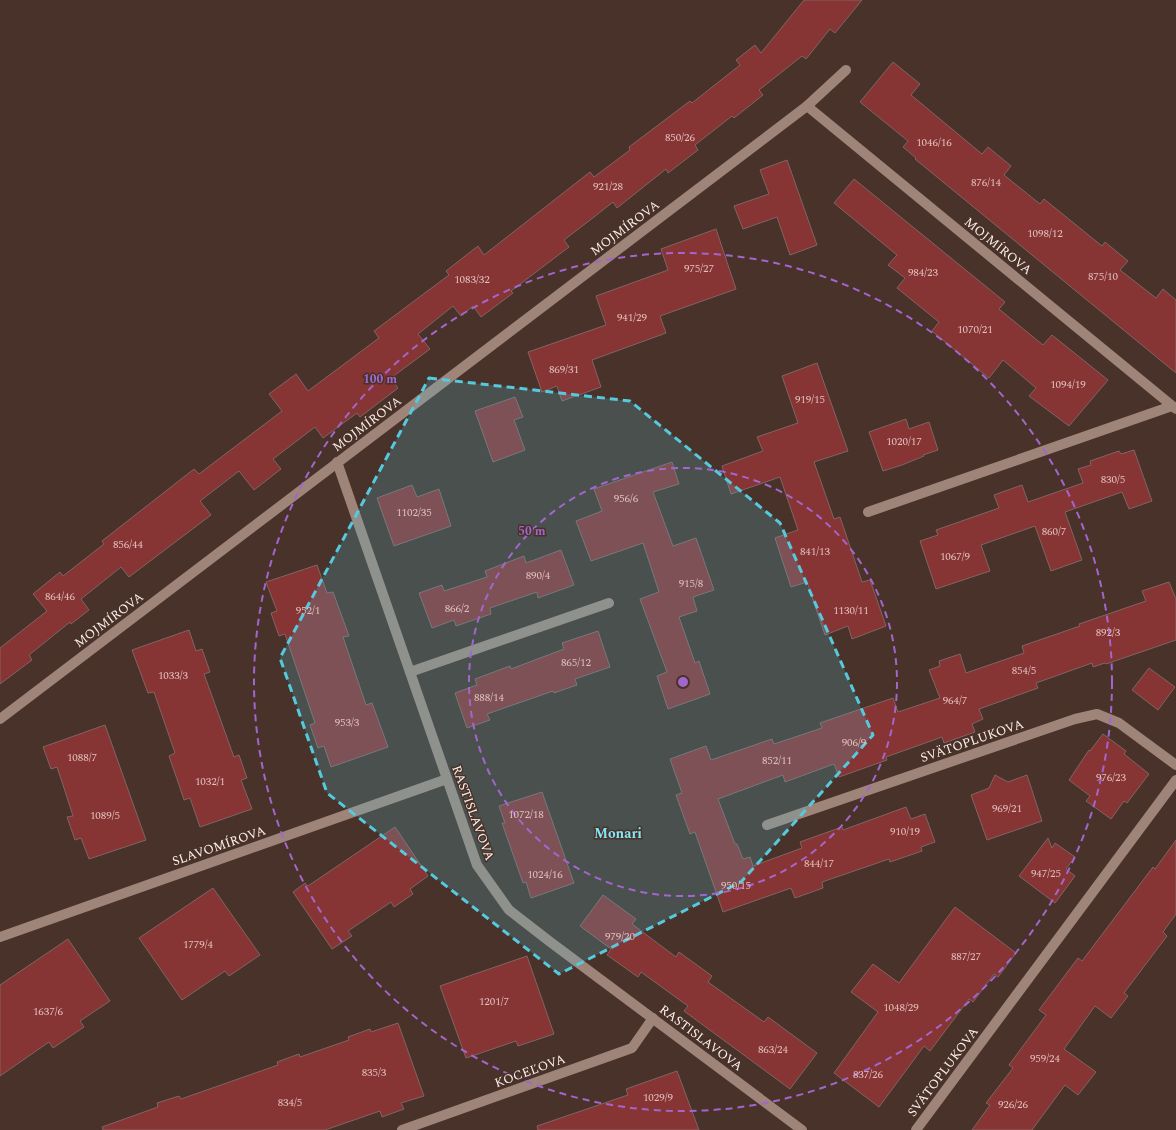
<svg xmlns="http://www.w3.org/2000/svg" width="1176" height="1130" font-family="Spectral,serif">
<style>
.building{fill:#873434;stroke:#806563}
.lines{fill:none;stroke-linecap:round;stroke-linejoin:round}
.minor{stroke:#9e8479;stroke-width:10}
.marked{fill:#55cadf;fill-opacity:0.2;stroke:#55cadf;stroke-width:3;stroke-dasharray:8 5;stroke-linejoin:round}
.ring{fill:none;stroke:#a266cc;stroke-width:2;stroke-dasharray:7 5}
.labels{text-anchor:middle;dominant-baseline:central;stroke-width:3;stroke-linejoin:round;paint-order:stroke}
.number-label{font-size:11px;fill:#e0c0bc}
.street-label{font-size:13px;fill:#feefe9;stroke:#483229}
.neighbourhood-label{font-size:14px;font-weight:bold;fill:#81e8fc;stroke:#483229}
.centre{fill:#a266cc;stroke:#483229;stroke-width:2}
.ring-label{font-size:12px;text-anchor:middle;font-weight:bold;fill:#a266cc;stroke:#483229;stroke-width:3;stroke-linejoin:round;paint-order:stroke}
</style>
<rect width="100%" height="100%" fill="#483229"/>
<!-- building -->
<g class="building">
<path d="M804 0H862L835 33 830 29 806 59 802 56 759 90 763 95 734 118 732 116 695 145 698 150 668 173 666 169 617 208 613 202 594 217 564 240 569 247 511 291 513 293 481 317 473 306 461 316 453 306 418 334 430 349 391 378 398 388 360 417 357 413 323 438 315 427 273 459 281 469 254 490 239 471 200 501 211 515 129 577 121 567 81 599 89 610 71 624 70 622 29 655 32 660 0 684V648L47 611 33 594 60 572 63 576 104 544 102 541 194 469 199 474 282 411 269 394 296 374 308 391 379 338 374 331 449 275 446 271 478 246 484 255 590 172 594 177 630 150 629 147 690 101 692 103 740 65 736 60 755 45 761 53Z"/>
<path d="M893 62 920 84 911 95 982 154 988 147 1011 166 1004 175 1040 204 1044 199 1102 246 1105 242 1128 261 1120 270 1156 298 1163 289 1176 300V373L915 159 916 158 903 147 908 141 860 102Z"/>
<path d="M787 160 817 245 790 255 777 217 743 229 734 206 769 194 760 170Z"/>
<path d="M854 179 1005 302 999 309 1043 345 1052 335 1108 380 1069 426 1029 396 1036 388 1003 360 989 378 932 331 939 322 897 288 905 278 888 265 897 255 834 203Z"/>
<path d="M716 229 736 289 660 316 666 333 592 360 601 387 562 401 557 386 542 392 528 352 606 325 596 296 668 270 661 249Z"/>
<path d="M817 363 848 451 814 462 834 519 840 517 862 582 870 580 886 626 852 639 848 626 825 635 807 582 791 587 775 538 798 530 780 477 731 494 722 466 763 451 757 437 798 423 782 376Z"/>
<path d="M515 397 523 417 514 420 525 450 493 462 475 411Z"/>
<path d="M906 419 909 429 929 422 938 450 923 455 924 456 902 465 883 471 869 432Z"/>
<path d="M1134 450 1152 501 1129 509 1122 492 1065 512 1082 560 1051 571 1035 526 981 545 990 571 936 589 920 541 938 535 936 530 999 508 994 495 1022 485 1028 502 1083 483 1078 469 1091 465 1090 461 1119 451 1121 454Z"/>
<path d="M672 462 679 484 653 492 673 546 696 538 714 590 693 597 697 611 679 617 695 663 699 661 710 694 668 709 657 676 667 672 640 599 659 592 643 543 591 561 576 521 602 511 594 489Z"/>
<path d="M412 485 417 497 439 489 451 526 394 546 377 498Z"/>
<path d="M561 550 574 585 538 598 537 592 490 608 491 614 456 626 454 620 432 628 419 593 442 585 444 591 487 577 485 571 524 556 526 563Z"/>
<path d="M317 565 327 593 333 592 349 636 343 637 366 705 372 703 388 747 331 767 324 746 318 748 310 725 315 723 285 634 279 636 271 613 277 611 266 582Z"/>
<path d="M1169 582 1176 599V640L1106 664 1105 663 1093 667 1092 663 1036 683 1038 688 979 709 983 719 972 724 975 732 944 743 942 737 886 757 887 760 839 777 834 764 785 782 783 775 718 799 735 844H737L743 859 750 857 753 866 802 848 800 842 842 827 843 830 906 807 911 819 925 814 935 842 921 847 922 851 890 862 889 859 822 882 823 888 795 898 791 888 723 912 695 832 690 834 676 795 682 793 670 759 706 746 711 760 772 739 774 744 822 728 820 723 893 698 898 712 940 698 929 670 940 666 939 661 960 654 966 673 1024 653 1022 646 1080 626 1079 624 1146 601 1142 591Z"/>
<path d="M189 630 196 651 202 649 210 672 204 674 234 757 239 755 247 778 241 780 252 809 200 827 190 798 184 800 178 782 169 756 175 753 154 692 148 693 132 650Z"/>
<path d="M598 631 610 667 575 679 577 685 554 693 553 691 487 714 490 720 467 728 455 693 477 685 475 679 510 666 511 669 564 649 562 643Z"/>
<path d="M1149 668 1175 687 1158 710 1132 690Z"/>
<path d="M105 725 146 840 89 859 81 838 75 840 67 817 73 816 64 788 57 767 51 769 43 747Z"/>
<path d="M1103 734 1126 751 1124 754 1149 774 1127 803 1124 801 1111 819 1086 801 1090 796 1069 780 1089 750 1090 751Z"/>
<path d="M995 775 1008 782 1027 775 1042 821 987 840 971 795 989 788Z"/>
<path d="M542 792 574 883 531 898 526 882 523 883 502 823H505L499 806Z"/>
<path d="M395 827 428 876 410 889 413 894 394 907 391 902 348 931 352 936 332 949 293 892 305 883 308 886Z"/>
<path d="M1048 838 1052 848 1055 843 1075 857 1066 869 1075 876 1055 903 1019 876Z"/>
<path d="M1176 840V914L1163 932 1167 936 1124 993 1128 996 1111 1018 1095 1006 1064 1049 1096 1072 1078 1095 1065 1085 1032 1130H972L990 1105 986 1103 1013 1068 1009 1065 1046 1015 1039 1010 1078 958 1082 961 1153 867 1155 869Z"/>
<path d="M213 888 260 955 229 976 225 971 182 1000 139 938Z"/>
<path d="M603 895 636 919 632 924 676 957 679 952 712 976 708 982 764 1022 768 1017 817 1053 790 1089 684 1011 688 1006 641 972 638 977 607 955 611 949 580 926Z"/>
<path d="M955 907 1016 953 998 977 994 974 973 1002 969 999 930 1051 924 1046 879 1107 834 1073 878 1012 851 992 873 964 899 983Z"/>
<path d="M68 939 110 1001 80 1021 84 1027 53 1048 49 1042 0 1076V985Z"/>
<path d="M527 956 554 1034 518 1046 516 1041 466 1058 440 986Z"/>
<path d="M398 1023 424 1096 401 1103 404 1109 382 1117 380 1111 325 1130H103L102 1127 158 1107 157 1103 179 1096 181 1099 278 1065 277 1062 299 1054 300 1057 349 1040 348 1037 370 1029 371 1032Z"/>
<path d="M677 1071 699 1130H538L537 1126 628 1095 626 1089Z"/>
</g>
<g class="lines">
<!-- minor -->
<g class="minor">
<path d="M807 106 1176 409"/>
<path d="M337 462 477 865 509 910 549 941 802 1130"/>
<path d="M868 512 1172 406"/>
<path d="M410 672 609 603"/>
<path d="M0 719 807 106 846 70"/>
<path d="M767 825 1075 719 1097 714 1119 723 1176 765"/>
<path d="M0 937 447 779"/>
<path d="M402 1130 632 1048 653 1018"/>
<path d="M916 1130 1176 780"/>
</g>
</g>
<!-- marked area -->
<path class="marked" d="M429 378 630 401 780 523 873 735 741 882 559 974 327 793 280 658Z"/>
<!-- distance rings -->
<g class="ring">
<circle cx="683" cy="682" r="214"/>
<circle cx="683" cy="682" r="429"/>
</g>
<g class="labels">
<!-- number labels -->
<g class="number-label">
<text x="680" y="137">850/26</text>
<text x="934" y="142">1046/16</text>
<text x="986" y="182">876/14</text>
<text x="608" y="186">921/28</text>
<text x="1045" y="233">1098/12</text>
<text x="699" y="268">975/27</text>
<text x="923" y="272">984/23</text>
<text x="1103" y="276">875/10</text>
<text x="472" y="279">1083/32</text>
<text x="632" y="317">941/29</text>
<text x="975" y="329">1070/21</text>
<text x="564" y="369">869/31</text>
<text x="1068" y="384">1094/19</text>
<text x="810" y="399">919/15</text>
<text x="904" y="441">1020/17</text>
<text x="1113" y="479">830/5</text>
<text x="626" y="498">956/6</text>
<text x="414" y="512">1102/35</text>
<text x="1054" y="531">860/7</text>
<text x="128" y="544">856/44</text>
<text x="815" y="551">841/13</text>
<text x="955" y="556">1067/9</text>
<text x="538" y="575">890/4</text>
<text x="691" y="583">915/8</text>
<text x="60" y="596">864/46</text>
<text x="457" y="608">866/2</text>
<text x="308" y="610">952/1</text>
<text x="851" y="610">1130/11</text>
<text x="1108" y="632">892/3</text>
<text x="576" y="662">865/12</text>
<text x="1024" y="670">854/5</text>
<text x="173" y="675">1033/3</text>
<text x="489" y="697">888/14</text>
<text x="955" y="700">964/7</text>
<text x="347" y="722">953/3</text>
<text x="854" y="742">906/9</text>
<text x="82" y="757">1088/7</text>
<text x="777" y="760">852/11</text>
<text x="1111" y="777">976/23</text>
<text x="210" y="781">1032/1</text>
<text x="1007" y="808">969/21</text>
<text x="526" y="814">1072/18</text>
<text x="105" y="815">1089/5</text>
<text x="905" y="831">910/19</text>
<text x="819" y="863">844/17</text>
<text x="1046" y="873">947/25</text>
<text x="545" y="874">1024/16</text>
<text x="736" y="885">950/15</text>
<text x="620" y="936">979/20</text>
<text x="198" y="944">1779/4</text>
<text x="966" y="956">887/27</text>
<text x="494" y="1001">1201/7</text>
<text x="901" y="1007">1048/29</text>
<text x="48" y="1011">1637/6</text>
<text x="773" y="1049">863/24</text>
<text x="1045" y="1058">959/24</text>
<text x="374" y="1072">835/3</text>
<text x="868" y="1074">837/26</text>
<text x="658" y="1097">1029/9</text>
<text x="290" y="1102">834/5</text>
<text x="1013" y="1104">926/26</text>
</g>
<!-- street labels -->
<g class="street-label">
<text transform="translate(625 228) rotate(-37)">MOJMÍROVA</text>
<text transform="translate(998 246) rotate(39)">MOJMÍROVA</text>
<text transform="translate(367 424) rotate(-37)">MOJMÍROVA</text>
<text transform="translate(109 620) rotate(-37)">MOJMÍROVA</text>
<text transform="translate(972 741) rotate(-19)">SVÄTOPLUKOVA</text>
<text transform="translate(473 813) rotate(70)">RASTISLAVOVA</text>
<text transform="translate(219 846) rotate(-19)">SLAVOMÍROVA</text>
<text transform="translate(701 1038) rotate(37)">RASTISLAVOVA</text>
<text transform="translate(530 1071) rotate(-20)">KOCEĽOVA</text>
<text transform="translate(943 1072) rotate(-53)">SVÄTOPLUKOVA</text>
</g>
<!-- neighbourhood labels -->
<g class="neighbourhood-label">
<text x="618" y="833">Monari</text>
</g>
</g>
<circle cx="683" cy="682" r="6" class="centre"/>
<g class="ring-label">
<text x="380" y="383">100 m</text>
<text x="532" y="535">50 m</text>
</g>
</svg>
